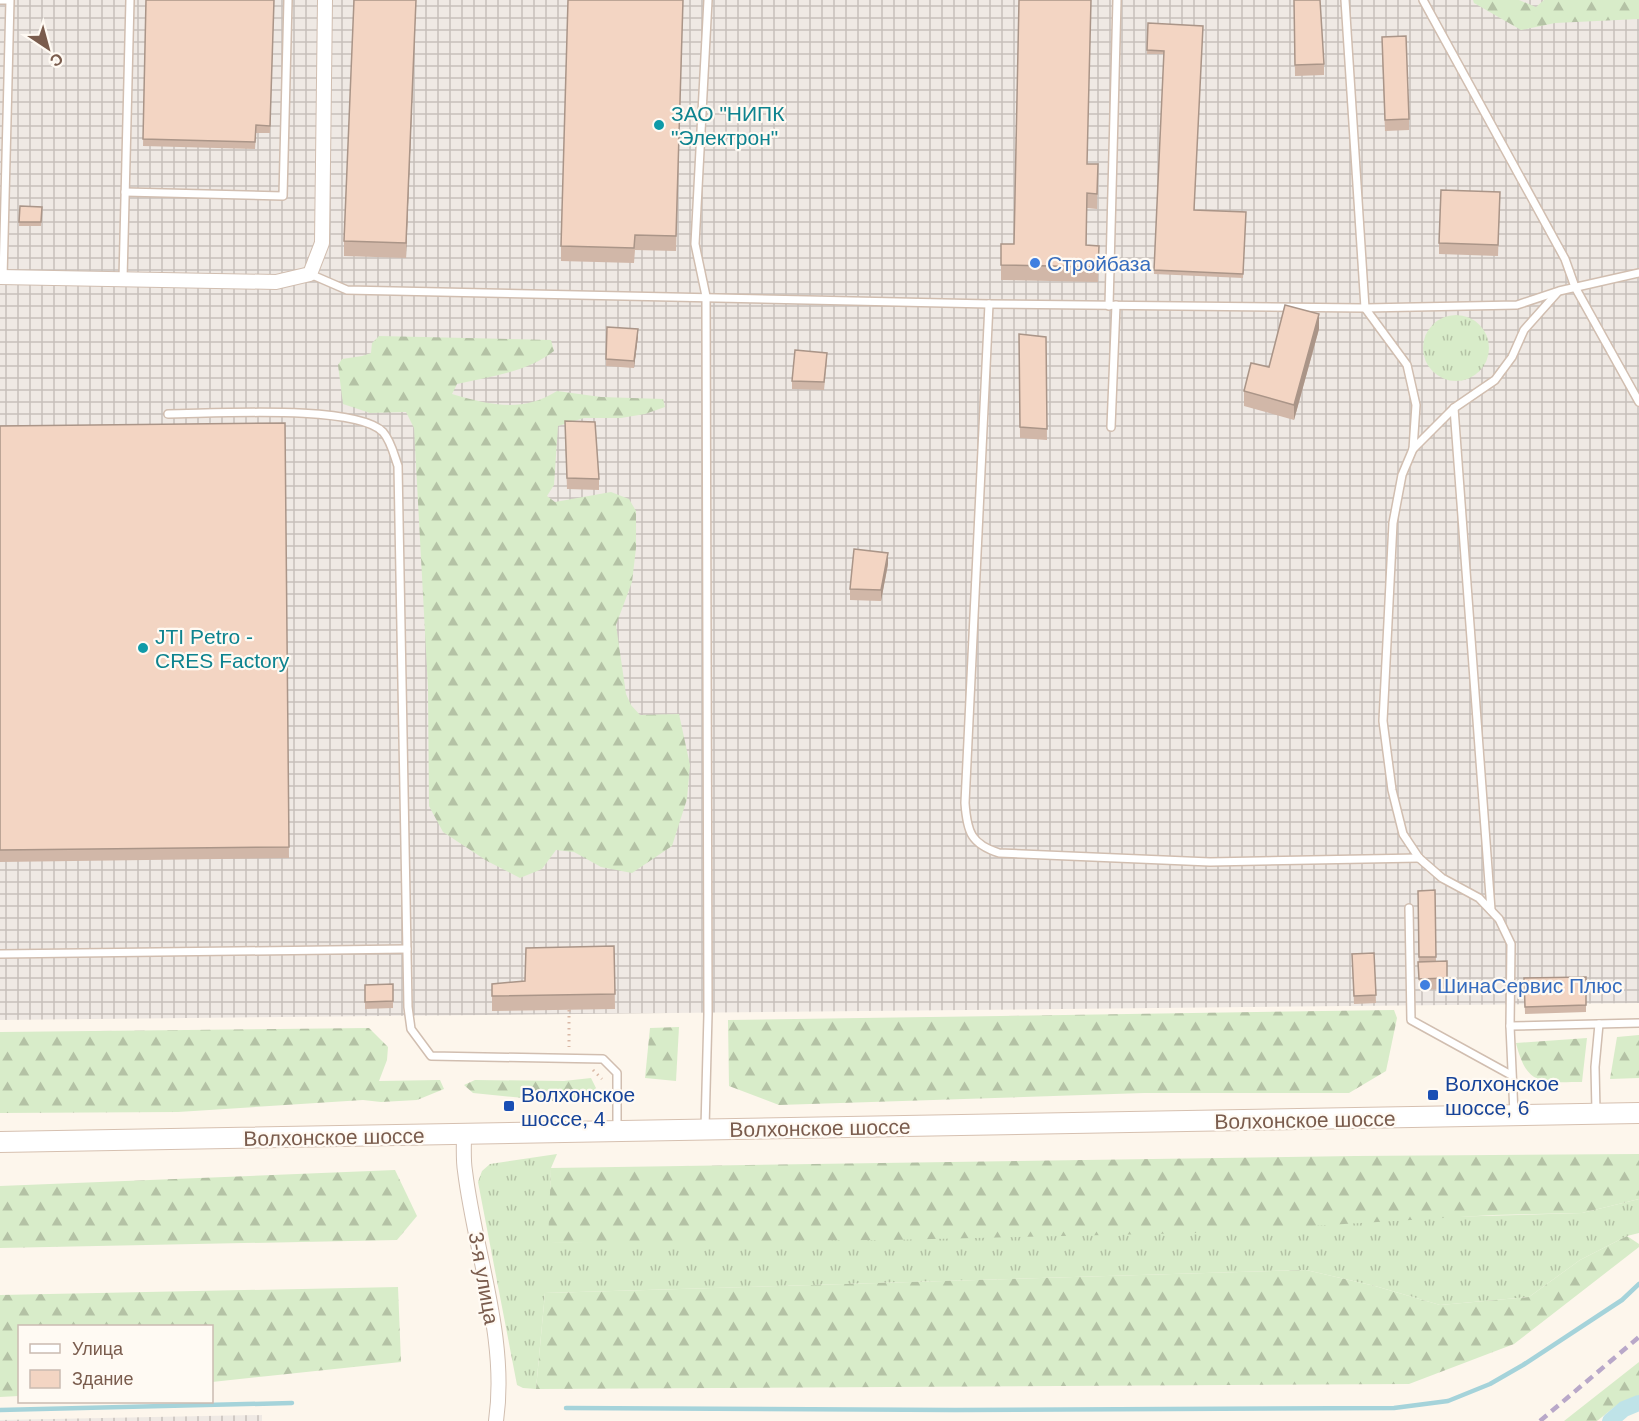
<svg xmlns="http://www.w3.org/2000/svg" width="1639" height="1421" font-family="Helvetica,sans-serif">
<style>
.industrial{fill:url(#industrial-grid)}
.grass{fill:url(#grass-tufts)}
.forest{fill:url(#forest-firs)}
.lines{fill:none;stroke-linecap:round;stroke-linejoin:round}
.stream{stroke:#a5d3da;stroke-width:4.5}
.canal{stroke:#bfe3e8;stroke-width:16}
.lane-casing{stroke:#d1beb0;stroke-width:10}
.street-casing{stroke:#d1beb0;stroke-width:16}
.secondary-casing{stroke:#d6c0b0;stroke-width:22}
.path{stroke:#d9b8a5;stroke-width:3;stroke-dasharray:1.5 4.5;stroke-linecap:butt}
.lane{stroke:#fff;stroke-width:7}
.street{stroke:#fff;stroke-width:14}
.secondary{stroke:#fff;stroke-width:20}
.rail{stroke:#b9a8c9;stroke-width:4.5;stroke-dasharray:9 6;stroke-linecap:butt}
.wall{fill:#d1b7a8}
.shaded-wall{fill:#aa9588}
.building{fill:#f3d5c3;stroke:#aa9588;stroke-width:1.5}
.culture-dot{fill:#0f9aa8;stroke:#fffaf3;stroke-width:2}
.shop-dot{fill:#3f7fe0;stroke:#fffaf3;stroke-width:2}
.transit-dot{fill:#1a4fb4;stroke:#fffaf3;stroke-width:2}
.labels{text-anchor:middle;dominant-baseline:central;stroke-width:4.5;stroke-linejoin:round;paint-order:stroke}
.culture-label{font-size:21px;fill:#0d838f;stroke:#fffaf3;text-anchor:start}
.shop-label{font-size:21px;fill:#366cbe;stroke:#fffaf3;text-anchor:start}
.transit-label{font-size:21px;fill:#164399;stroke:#fffaf3;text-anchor:start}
.street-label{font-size:21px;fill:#7a5c4d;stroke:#fffaf3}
</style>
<defs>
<pattern id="industrial-grid" width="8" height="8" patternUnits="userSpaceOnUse" patternTransform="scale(1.5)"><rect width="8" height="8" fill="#efe9e4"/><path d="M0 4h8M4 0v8" fill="none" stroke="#c7c0bb"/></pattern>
<pattern id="grass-tufts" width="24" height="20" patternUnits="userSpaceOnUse" patternTransform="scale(1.5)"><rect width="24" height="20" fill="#d8ecc9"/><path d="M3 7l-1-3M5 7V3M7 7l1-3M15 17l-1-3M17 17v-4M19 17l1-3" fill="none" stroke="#b4c2a5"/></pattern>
<pattern id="forest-firs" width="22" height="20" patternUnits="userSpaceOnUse" patternTransform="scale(1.5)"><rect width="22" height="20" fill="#d8ecc9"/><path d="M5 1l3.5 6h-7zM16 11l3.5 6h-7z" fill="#b4c2a5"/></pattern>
</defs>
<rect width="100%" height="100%" fill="#fdf6ec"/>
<!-- industrial -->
<g class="industrial">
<path d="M0 0H1639V1003L0 1020Z"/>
<path d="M262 1415V1421H0V1420Z"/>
</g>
<!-- grass -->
<g class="grass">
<circle cx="1456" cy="348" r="33"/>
<path d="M557 1154 551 1168 549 1243 1582 1213 1639 1199V1233L1627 1236 1580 1260 1529 1297 1440 1305 1375 1286 1306 1270 545 1293 536 1389 523 1388 517 1385 478 1182 482 1171 490 1164Z"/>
</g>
<!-- forest -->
<g class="forest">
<path d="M1473 0H1519L1536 7 1544 0H1639V19L1555 23 1521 30 1474 3Z"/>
<path d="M379 336 551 340 554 351C527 372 489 377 457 384L452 394C490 405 522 413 557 391L601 397 663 399 665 407 645 414 621 418H584L558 426 554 485 547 496 555 502 611 492 629 499 636 511V548L632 582 616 625 626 694 631 705 640 715 679 714 690 765 687 799 672 846 632 873 601 867 574 852 556 850 542 869 520 878 487 861 443 832 429 806 428 688 414 428 406 412 370 413 343 404 338 365 342 359 362 356 371 353 372 343Z"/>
<path d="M1394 1010 1397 1018 1386 1071 1349 1093H1144L779 1105 729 1086 728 1020Z"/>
<path d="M679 1027 676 1081 645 1078 650 1028Z"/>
<path d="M369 1028 388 1047 387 1060 379 1081 440 1080 444 1089 417 1100 381 1102 363 1100 178 1112 0 1113V1032Z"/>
<path d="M1639 1035V1078L1610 1079 1617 1037Z"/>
<path d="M1587 1038 1582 1082C1542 1082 1527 1087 1516 1043Z"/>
<path d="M591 1078 596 1088 587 1098 575 1103 473 1093 464 1085 475 1080 564 1081Z"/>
<path d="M1639 1154V1199L1582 1213 1493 1215 1196 1233 889 1240 548 1243 551 1168 1355 1156Z"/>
<path d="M395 1170 417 1216 397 1240 0 1248V1186Z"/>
<path d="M1627 1236 1639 1244V1247L1514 1344 1409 1384 536 1389 545 1293 1306 1270 1375 1286 1440 1305 1529 1297 1580 1260Z"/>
<path d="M398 1287 401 1362 212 1382V1326H20L19 1396 0 1397V1295Z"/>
<path d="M1639 1362V1396L1617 1405 1597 1421H1564Z"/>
</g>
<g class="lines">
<!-- stream -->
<g class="stream">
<path d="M566 1408 955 1410 1394 1408 1448 1401 1490 1384 1523 1365 1622 1300 1639 1284"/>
<path d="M0 1410 292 1403"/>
</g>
<!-- canal -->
<path class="canal" d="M1610 1421 1624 1409 1639 1403"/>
<defs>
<g id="lane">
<path d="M0 0H10L3 278"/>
<path d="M1345 0 1365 308 1407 365 1416 405 1413 449 1402 475 1393 523 1383 721 1392 790 1403 834 1419 858 1442 878 1479 898 1499 919 1511 944 1510 1026 1514 1114"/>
<path d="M1423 0 1565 259 1575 287 1639 402"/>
<path d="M125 192 283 196 288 0"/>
<path d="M310 274 347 290 989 304 1365 308 1517 305 1559 291 1639 273"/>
<path d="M123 279 130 0"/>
<path d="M989 304 965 803C967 832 971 844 999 853L1210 862 1419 858"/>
<path d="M1109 306 1117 0"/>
<path d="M1454 408 1491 910"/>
<path d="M168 414C211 414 355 404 383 432 391 441 394 455 398 466L408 1007 411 1029 431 1056 603 1059 617 1073V1130"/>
<path d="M1111 427 1116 305"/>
<path d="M1413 449 1454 408 1495 380 1512 357 1524 330 1557 293"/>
<path d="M1409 908 1411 1020 1511 1075"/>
<path d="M0 954 407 949"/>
<path d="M1510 1026 1639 1023"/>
<path d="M1596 1111 1595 1067 1599 1024"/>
<path d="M705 1128 708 1014 706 296 695 244 708 0"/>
</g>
<g id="street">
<path d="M0 277 276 282 310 274 322 243 325 0"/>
<path d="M464 1134C464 1146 463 1159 465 1171 475 1253 508 1339 496 1421"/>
</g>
<path id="secondary" d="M0 1142 1639 1113"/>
</defs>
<!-- lane casing -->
<use href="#lane" class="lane-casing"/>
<!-- street casing -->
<use href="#street" class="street-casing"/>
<!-- secondary casing -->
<use href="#secondary" class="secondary-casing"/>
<!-- path -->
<g class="path">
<path d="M569 1010V1047"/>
<path d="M593 1070 602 1079"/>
</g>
<!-- lane -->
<use href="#lane" class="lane"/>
<!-- street -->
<use href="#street" class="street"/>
<!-- secondary -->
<use href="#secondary" class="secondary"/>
<!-- rail -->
<path class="rail" d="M1540 1421 1639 1337"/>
</g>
<!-- wall -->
<g class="wall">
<path d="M146 0H274L270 133H256L255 149 143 146Z"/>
<path d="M416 0 406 258 344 256V241Z"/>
<path d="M683 0 676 251 635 250 634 263 561 261V246Z"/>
<path d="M1294 0 1324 64V75L1295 76Z"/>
<path d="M1148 23 1203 26 1194 210 1246 212 1243 278 1154 274 1164 54H1147Z"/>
<path d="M1382 48 1409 119V130L1385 131Z"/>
<path d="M1088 164H1098L1097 209 1087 208 1086 245 1099 246 1098 282 1001 280V244H1014Z"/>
<path d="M1500 203 1498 256 1439 254V243Z"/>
<path d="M20 206 42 207 41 226H19Z"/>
<path d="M607 327 638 336 634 368 606 366Z"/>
<path d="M1319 329 1294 420 1244 406V391Z"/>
<path d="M1019 334 1046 337 1047 440 1020 438Z"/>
<path d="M827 360 824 390 792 389V381Z"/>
<path d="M285 423 289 858 0 862V426Z"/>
<path d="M565 432 599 479V490L567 489Z"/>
<path d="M888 564 881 601 850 600V589Z"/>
<path d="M1435 890 1436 962 1447 978V989L1419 990 1418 891Z"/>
<path d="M614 946 615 1009 492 1011V984L525 981Z"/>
<path d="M1374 953 1376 1003 1354 1004 1352 954Z"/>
<path d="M1524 978 1586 1005V1012L1525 1014Z"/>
<path d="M393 984V1008L365 1009V985Z"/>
</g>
<!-- shaded-wall -->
<g class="shaded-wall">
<path d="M416 0 406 258V243Z"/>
<path d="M1319 314V329L1294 420V405Z"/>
<path d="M638 329V336L634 368V361Z"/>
<path d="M888 553V564L881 601V590Z"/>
</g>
<!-- building -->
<g class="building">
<path d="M146 0H274L270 126 256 125 255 142 143 139Z"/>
<path d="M354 0H416L406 243 344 241Z"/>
<path d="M568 0H683L676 236 635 235 634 248 561 246Z"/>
<path d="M1019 0H1091L1087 164H1098L1097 194 1087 193 1086 245 1099 246 1098 267 1001 265V244H1014Z"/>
<path d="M1294 0H1320L1324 64 1295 65Z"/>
<path d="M1148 23 1203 26 1194 210 1246 212 1243 274 1154 270 1164 51 1147 50Z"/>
<path d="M1406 36 1409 119 1385 120 1382 37Z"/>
<path d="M1441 190 1500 192 1498 245 1439 243Z"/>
<path d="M20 206 42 207 41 222H19Z"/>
<path d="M1285 305 1319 314 1294 405 1244 391 1251 363 1269 367Z"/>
<path d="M607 327 638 329 634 361 606 359Z"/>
<path d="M1019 334 1046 337 1047 429 1020 427Z"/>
<path d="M795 350 827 353 824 382 792 381Z"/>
<path d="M565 421 595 422 599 479 567 478Z"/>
<path d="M285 423 289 847 0 850V426Z"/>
<path d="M854 549 888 553 881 590 850 589Z"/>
<path d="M1435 890 1436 957H1419L1418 891Z"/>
<path d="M614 946 615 994 492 996V984L525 981 526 948Z"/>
<path d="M1374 953 1376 995 1354 996 1352 954Z"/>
<path d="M1447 961V978L1419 979 1418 962Z"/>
<path d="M1586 977V1005L1525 1007 1524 978Z"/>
<path d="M393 984V1001L365 1002V985Z"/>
</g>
<!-- markers -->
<g class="culture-dot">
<circle cx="659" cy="125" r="6"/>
<circle cx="143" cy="648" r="6"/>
</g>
<g class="shop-dot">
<circle cx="1035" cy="263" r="6"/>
<circle cx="1425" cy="985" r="6"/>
</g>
<g class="transit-dot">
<rect x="1427" y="1089" width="12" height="12" rx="3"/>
<rect x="503" y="1100" width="12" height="12" rx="3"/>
</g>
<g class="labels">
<!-- culture labels -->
<g class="culture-label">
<text x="671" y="113">ЗАО "НИПК<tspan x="671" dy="24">"Электрон"</tspan></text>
<text x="155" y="636">JTI Petro -<tspan x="155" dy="24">CRES Factory</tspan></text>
</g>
<!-- shop labels -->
<g class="shop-label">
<text x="1047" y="263">Стройбаза</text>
<text x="1437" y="985">ШинаСервис Плюс</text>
</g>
<!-- transit labels -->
<g class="transit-label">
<text x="1445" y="1083">Волхонское<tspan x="1445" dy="24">шоссе, 6</tspan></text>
<text x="521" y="1094">Волхонское<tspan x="521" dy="24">шоссе, 4</tspan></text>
</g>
<!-- street labels -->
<g class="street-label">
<text transform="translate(1305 1120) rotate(-1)">Волхонское шоссе</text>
<text transform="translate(820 1128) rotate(-1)">Волхонское шоссе</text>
<text transform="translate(334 1137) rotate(-1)">Волхонское шоссе</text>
<text transform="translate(484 1278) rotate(80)">3-я улица</text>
</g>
</g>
<!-- legend -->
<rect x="18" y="1325" width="195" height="78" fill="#fffaf3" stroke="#cabbb1" stroke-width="1.5"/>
<rect x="30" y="1344" width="30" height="9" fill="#ffffff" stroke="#cabbb1" stroke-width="1.5"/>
<text x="72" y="1355" font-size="18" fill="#7a5c4d">Улица</text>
<rect x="30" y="1370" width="30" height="18" fill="#f3d5c3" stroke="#cabbb1" stroke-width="1.5"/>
<text x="72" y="1385" font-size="18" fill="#7a5c4d">Здание</text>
<!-- north arrow -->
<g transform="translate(48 48) rotate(144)" stroke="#fffaf3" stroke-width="4.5" paint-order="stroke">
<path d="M0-4.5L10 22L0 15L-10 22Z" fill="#7a5c4d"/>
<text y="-9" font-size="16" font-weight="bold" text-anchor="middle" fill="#7a5c4d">С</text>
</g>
</svg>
